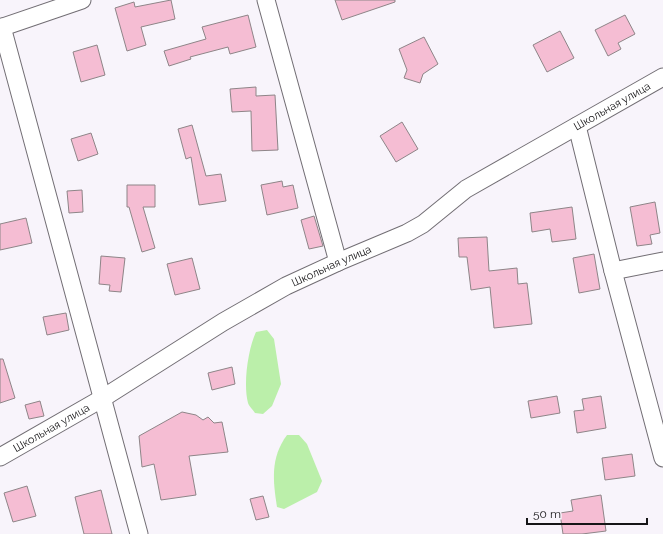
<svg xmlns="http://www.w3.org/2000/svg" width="663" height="534" font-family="Raleway,sans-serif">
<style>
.green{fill:#bbefaa}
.building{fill:#f5bdd3;stroke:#8e8588}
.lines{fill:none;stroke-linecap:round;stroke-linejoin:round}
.minor-casing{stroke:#726e74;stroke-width:19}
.minor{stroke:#fff;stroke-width:17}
.labels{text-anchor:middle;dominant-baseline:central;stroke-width:3.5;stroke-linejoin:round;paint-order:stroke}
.street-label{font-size:11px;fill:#161517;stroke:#f8f4fb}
</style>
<rect width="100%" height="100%" fill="#f8f4fb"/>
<!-- green -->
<g class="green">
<path d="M267 330 274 339 281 384 272 406 263 414 255 413C253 410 249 406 248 403 243 384 248 349 256 332Z"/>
<path d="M287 435H299L307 444 322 481 317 492 284 509 277 507C273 481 270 458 287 435Z"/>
</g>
<!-- building -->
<g class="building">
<path d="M171 0 175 19 141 27 146 45 127 51 115 8 134 2 135 7Z"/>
<path d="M335 0H395V2L342 20Z"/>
<path d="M248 15 256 47 230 54 228 47 190 57 191 59 169 66 164 51 206 39 202 27Z"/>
<path d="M625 15 635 34 618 43 621 49 608 56 595 30Z"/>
<path d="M560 31 574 58 547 72 533 45Z"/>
<path d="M424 37 438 64 423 74 420 83 404 78 407 70 399 49Z"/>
<path d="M97 45 105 75 81 82 73 52Z"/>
<path d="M256 87V96L275 95 278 150 252 151 251 111 232 112 230 89Z"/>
<path d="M402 122 418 149 396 162 380 136Z"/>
<path d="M192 125 206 176 221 174 226 201 199 205 191 157 186 159 178 129Z"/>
<path d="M91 133 98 154 78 161 71 139Z"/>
<path d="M282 181 283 187 293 185 298 208 267 215 261 185Z"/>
<path d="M127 185H155V207H143L155 248 142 252 129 207H127Z"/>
<path d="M82 190 83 212 69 213 67 191Z"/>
<path d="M655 202 660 233 650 235 652 244 637 246 630 207Z"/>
<path d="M572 207 576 239 552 242 550 229 532 232 530 213Z"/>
<path d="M314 216 323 246 309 249 301 220Z"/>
<path d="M26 218 32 243 0 250V224Z"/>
<path d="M487 237 489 271 517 268 518 284 527 283 532 324 494 328 490 287 471 290 467 257H459L458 238Z"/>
<path d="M594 254 600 289 579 293 573 258Z"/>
<path d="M101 256 125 258 121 292 109 291 110 285 99 284Z"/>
<path d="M192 258 200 289 175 295 167 264Z"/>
<path d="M66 313 69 330 47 335 43 317Z"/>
<path d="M0 359H3L15 398 0 403Z"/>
<path d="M232 367 235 384 212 390 208 373Z"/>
<path d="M557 396 560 413 531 418 528 401Z"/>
<path d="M601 396 606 428 577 433 574 411 584 410 582 399Z"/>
<path d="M40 401 44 416 29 419 25 405Z"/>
<path d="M182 412 196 415 203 420 208 417 214 423 222 422 228 452 189 456 196 495 161 500 154 464 142 467 139 436Z"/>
<path d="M632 454 635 476 605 480 602 458Z"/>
<path d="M27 486 36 516 13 522 4 493Z"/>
<path d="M101 490 112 534H84L75 497Z"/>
<path d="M601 495 606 531 582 534H563L560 513 573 511 571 500Z"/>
<path d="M263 496 269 517 256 520 250 499Z"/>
</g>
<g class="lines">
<defs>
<g id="minor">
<path d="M266 0 338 262"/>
<path d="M2 27 139 534"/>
<path d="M0 28 82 0"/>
<path d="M577 126 613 271 663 458"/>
<path d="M613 271 663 261"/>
<path id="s1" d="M0 457 103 398 223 322 286 286 338 262 407 233 423 224 466 189 663 77"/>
</g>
</defs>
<!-- minor casing -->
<use href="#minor" class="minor-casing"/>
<!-- minor -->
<use href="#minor" class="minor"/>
</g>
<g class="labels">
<!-- street labels -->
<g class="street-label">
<text stroke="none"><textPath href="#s1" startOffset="707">Школьная улица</textPath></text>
<text stroke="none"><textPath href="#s1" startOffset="383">Школьная улица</textPath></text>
<text stroke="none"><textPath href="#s1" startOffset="59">Школьная улица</textPath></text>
</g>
</g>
<!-- scale -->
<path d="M527 518v6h120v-6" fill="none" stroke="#161517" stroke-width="2"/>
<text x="533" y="518" font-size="12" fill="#161517" stroke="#f8f4fb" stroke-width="3" paint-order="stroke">50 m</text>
</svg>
